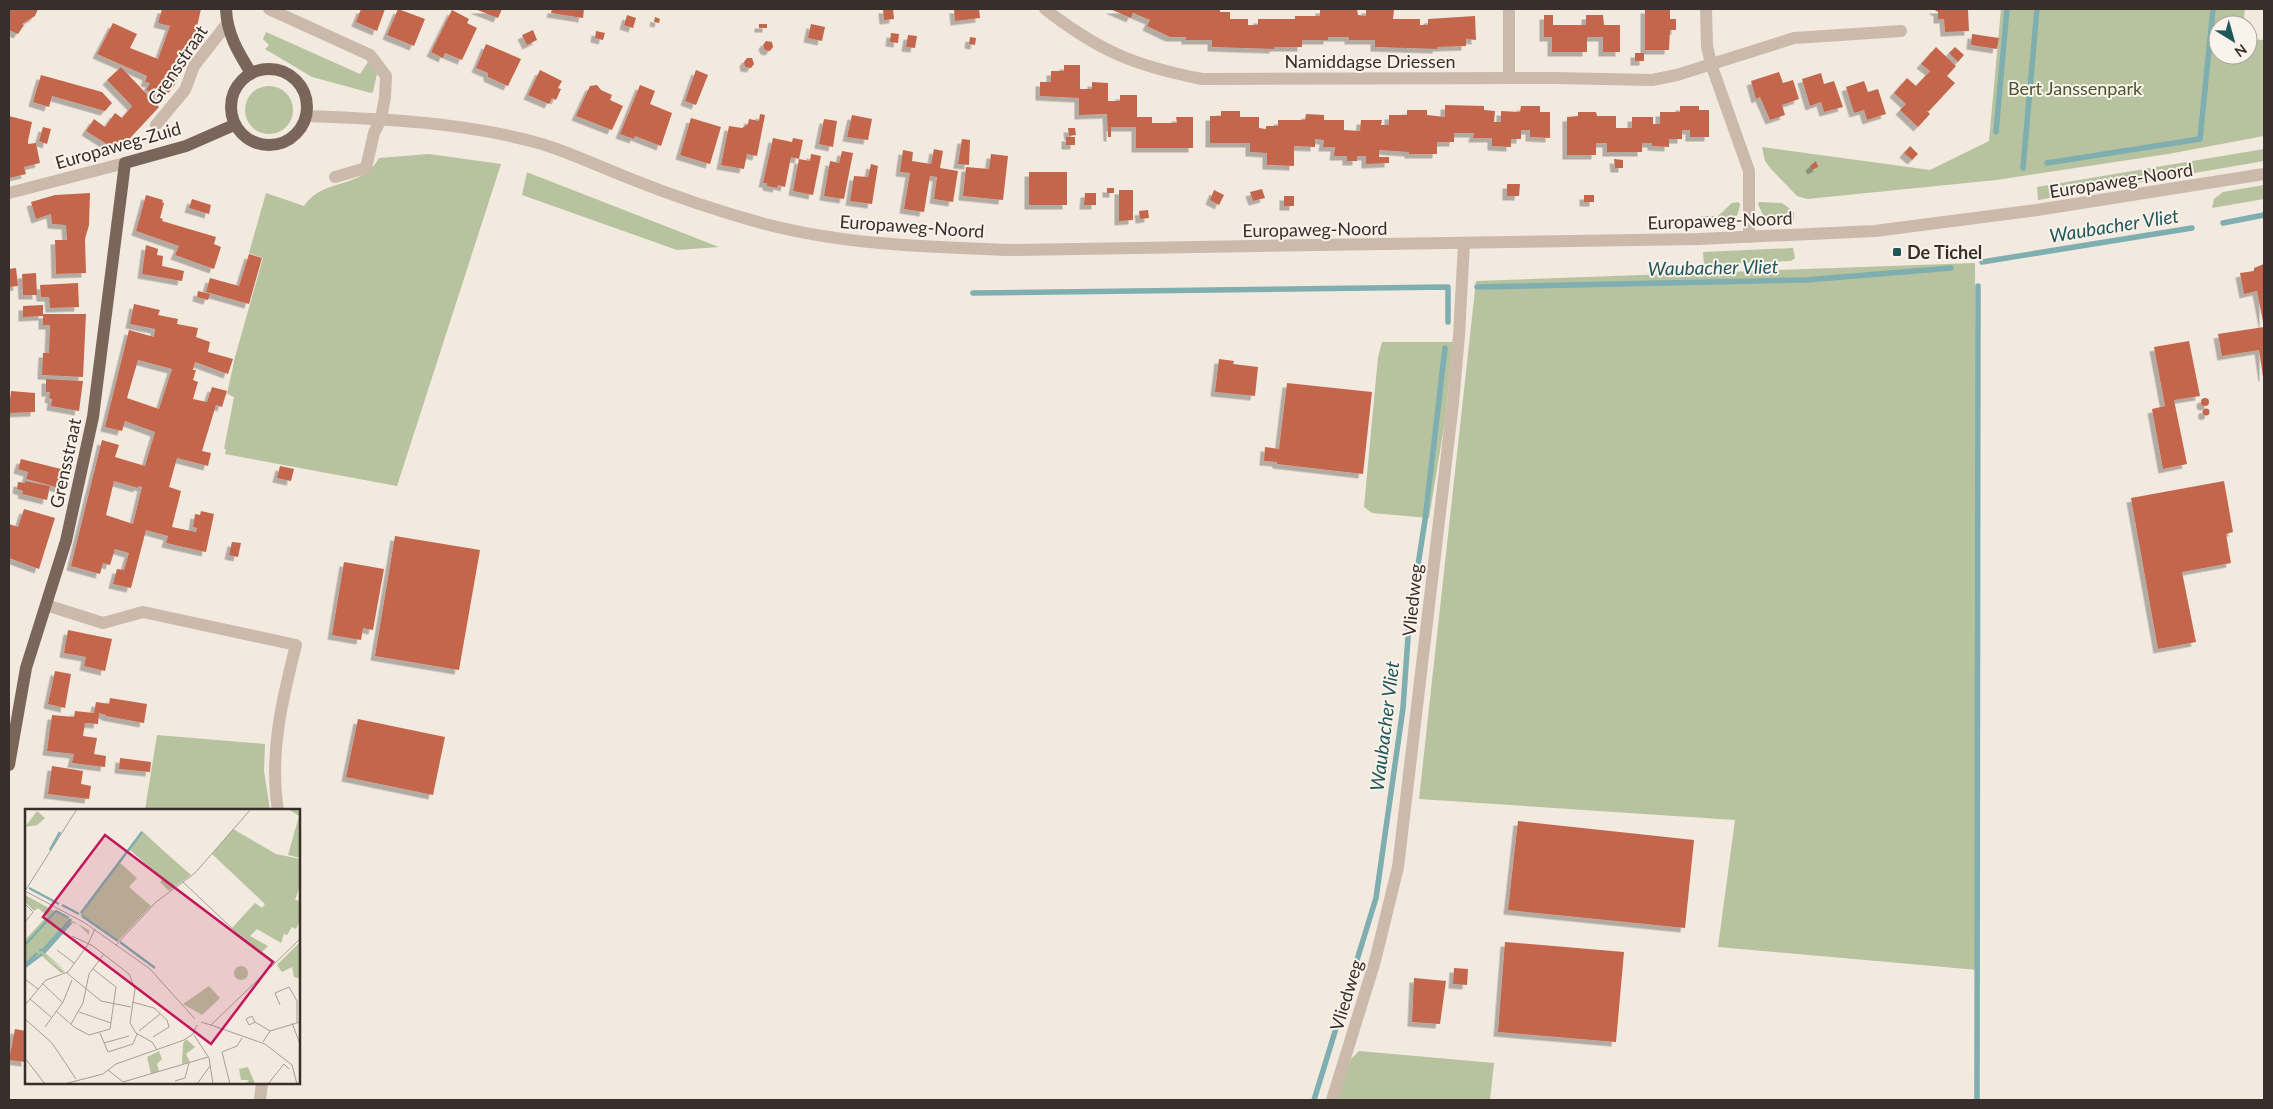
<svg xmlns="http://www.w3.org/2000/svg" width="2273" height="1109" font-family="Lato,sans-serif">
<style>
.green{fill:#b7c29f}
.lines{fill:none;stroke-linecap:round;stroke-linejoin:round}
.stream{stroke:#7eaeaf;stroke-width:5.5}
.building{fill:#c4664c;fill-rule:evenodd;filter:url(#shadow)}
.minor{stroke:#cbb9ab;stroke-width:12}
.major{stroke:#7a655b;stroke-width:12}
.poi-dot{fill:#20575a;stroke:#faf3eb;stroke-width:2}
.labels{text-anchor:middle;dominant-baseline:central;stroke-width:4;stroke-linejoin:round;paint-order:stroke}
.street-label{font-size:18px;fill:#382e2a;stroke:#faf3eb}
.park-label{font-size:18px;fill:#49562e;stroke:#faf3eb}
.poi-label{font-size:18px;font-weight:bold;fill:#382e2a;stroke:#faf3eb;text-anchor:start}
.water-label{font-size:19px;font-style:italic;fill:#20575a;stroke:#faf3eb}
.inset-river{fill:none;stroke:#7eaeaf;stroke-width:2.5}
.inset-road{fill:none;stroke:#a89e97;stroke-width:1}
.view{fill:#c2185b;fill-opacity:0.15;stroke:#c2185b;stroke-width:2.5}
.inset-edge{fill:none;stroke:#382e2a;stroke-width:2.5}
</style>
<defs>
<filter id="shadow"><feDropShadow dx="-4.5" dy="4.5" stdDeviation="0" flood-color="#0004"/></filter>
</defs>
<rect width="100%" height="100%" fill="#f2e9df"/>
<!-- green -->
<g class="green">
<path d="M2001 9H2245L2243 25H2218V55H2248V39L2264 40V136L2168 154 1996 180 1807 199 1797 196 1771 169 1765 161 1762 147 1930 170 1989 141Z"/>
<path d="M266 32 360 74 368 62 377 74 373 92 371 93 312 77 265 49 269 45 263 39Z"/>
<circle cx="269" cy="110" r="24"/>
<path d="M2264 149V161L2038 200 2037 187Z"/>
<path d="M429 154 501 164 397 486 225 454 226 449H224L234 397 227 394 235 357 263 258 249 253 266 193 304 206C323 177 362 190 379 158Z"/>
<path d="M527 172 529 173 719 247 677 250 522 195Z"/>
<path d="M2264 185V199L2212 208 2214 199 2223 192Z"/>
<path d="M1738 202 1740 204C1737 229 1722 224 1701 224V216H1718L1732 203Z"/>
<path d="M1759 202 1782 203 1794 212V220H1770L1763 215 1758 204Z"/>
<path d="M1793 248 1795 258 1791 261 1704 264 1703 252Z"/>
<path d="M1975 263 1978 970 1718 947 1735 820 1419 799 1476 281Z"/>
<path d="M1382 342H1453L1445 421 1429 518 1372 513 1364 507 1378 357Z"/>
<path d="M157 735 265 744 264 771 270 810H145Z"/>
<path d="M1359 1051 1494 1063 1490 1100H1337L1351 1059Z"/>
</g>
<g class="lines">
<!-- stream -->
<g class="stream">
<path d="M1996 132 2007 9"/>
<path d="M2047 163 2200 139 2213 9"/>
<path d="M2023 168 2037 9"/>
<path d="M2223 223 2264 215"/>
<path d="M1982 262 2192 228"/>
<path d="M1477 287 1806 280 1951 268"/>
<path d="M973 293 1448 287V322"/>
<path d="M1314 1100 1376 898 1403 708 1409 623 1425 520 1445 348"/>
<path d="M1977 1100 1978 286"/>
</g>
</g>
<!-- building -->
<g class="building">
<path d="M9 9H38L35 16 22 24 24 25 18 34 9 30Z"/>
<path d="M162 9H201L196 31 174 86 164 98 146 90 150 83 145 82 147 76 97 54 113 23 137 34 130 48 158 59 170 26 158 23Z"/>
<path d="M361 9H385L377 31 356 22Z"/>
<path d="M398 9 425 19 414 46 387 35Z"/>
<path d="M475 9H502L498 18Z"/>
<path d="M552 9H584L583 18 551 13Z"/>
<path d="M883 9H893L894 19 884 20Z"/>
<path d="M954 9H979L980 18 955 21Z"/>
<path d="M1110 9H1220V12H1230V19H1248V25H1258V19H1295V16H1320V9H1357L1358 15 1366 16V9L1394 10 1393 19H1420V25H1428V19L1475 16 1476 40 1466 39V46L1437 47V49L1375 47V40H1349V37H1328V40H1302V47H1274V49L1212 47V40H1186V37H1170L1147 26 1150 20 1133 13 1131 18Z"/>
<path d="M1645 9H1670V19H1676V30H1670L1669 50H1645Z"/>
<path d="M1933 9H1968L1969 31 1945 32 1944 19H1938V12Z"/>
<path d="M452 10 469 19 467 23 477 28 462 60 445 53 443 58 431 52Z"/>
<path d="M627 15 636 18 633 28 624 25Z"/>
<path d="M1544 15H1553V25H1586V15H1603L1604 25H1620V52H1603V37H1587V52H1552V37H1544Z"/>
<path d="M655 17 660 19 659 23 654 22Z"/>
<rect x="759" y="24" width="8" height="4"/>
<path d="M811 24 825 27 822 41 808 38Z"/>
<path d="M533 30 537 40 527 45 522 35Z"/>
<path d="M596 31 605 33 603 40 595 38Z"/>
<path d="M891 33 899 34 898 43 890 42Z"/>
<path d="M1972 34 1999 38 1997 49 1971 45Z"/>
<path d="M908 35 917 36 915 48 906 47Z"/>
<path d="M970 37 976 38 975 45 969 44Z"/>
<path d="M766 41 772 42 773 47 770 51 765 50 763 45Z"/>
<path d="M486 44 521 59 508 86 488 77V73L476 68Z"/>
<path d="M1936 47 1956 66 1947 76 1955 83 1929 111H1927L1930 114 1918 127 1900 110 1906 104 1894 93 1907 78 1916 86 1930 71 1921 64Z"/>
<path d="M1955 47 1964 55 1958 62 1949 53Z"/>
<rect x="1635" y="53" width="9" height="8"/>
<path d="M747 58H752L754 64 751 68 745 67 744 62Z"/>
<path d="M1064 65H1080V89H1092V82L1108 83V101H1120V95H1137V117H1152V123H1177L1176 117H1193V148H1136V127H1111V137H1108L1107 114 1079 115V98L1040 96V82H1051V71H1064Z"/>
<path d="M121 67 159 107 118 151 86 131 94 119 105 127 115 113 122 118 132 106 107 80Z"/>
<path d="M540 70 562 81 558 88 561 89 556 100 552 98 549 104 528 95Z"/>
<path d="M696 70 708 75 696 105 685 101Z"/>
<path d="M1779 72 1783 83 1793 80 1799 99 1782 105 1785 115 1770 120 1760 97 1756 99 1751 81Z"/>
<path d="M1821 73 1824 84 1834 81 1843 107 1824 112 1821 102 1810 106 1802 79Z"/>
<path d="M41 75 102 92 112 103 105 111 52 96 49 107 33 102Z"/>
<path d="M1864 81 1868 92 1878 89 1886 114 1867 120 1864 110 1854 113 1846 87Z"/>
<path d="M597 85 601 90 612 95 610 100 623 106 612 130 576 116 590 86Z"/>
<path d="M640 85 655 91 650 104 672 113 661 146 635 136 634 139 620 134Z"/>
<path d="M1445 105 1484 106V110L1495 111 1494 122H1501V111L1520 112 1521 106H1540V112H1550V138L1530 137V130H1521V139H1511V147L1492 146V138H1473L1474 133H1454V142H1437V154H1409V152L1379 150V157H1389V163L1366 164V156H1357V161H1347V156H1334L1335 147H1323L1324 140 1315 139V147L1294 146V166L1267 165V153L1250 152V143H1210V116H1221V111H1240V117H1259V128L1266 129V126H1278V120H1305L1306 114 1324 115V120H1344V130L1360 131 1361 120H1382L1381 125H1389V115H1407V110H1427V115L1445 117Z"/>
<path d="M1680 106H1699V110H1709V137H1690V130H1682V139H1669V147L1652 146V143H1642V152H1607V143H1596V155H1567V117L1578 116V112H1596L1597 116H1616V128H1632V117H1653V124H1660V112H1680Z"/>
<path d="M760 114 765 115 757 156 747 154 744 169 721 165 729 126 742 128 748 124 749 119 759 121Z"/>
<path d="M852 115 872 119 868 140 847 137Z"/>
<path d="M9 116 32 122 28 141V144L36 143 40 163 24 167 26 174 9 178Z"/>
<path d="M691 118 721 127 710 164 680 155Z"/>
<path d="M824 119 837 121 833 147 819 144Z"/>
<path d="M43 127 51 129 47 144 39 141Z"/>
<path d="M1068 128H1075L1076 135 1069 136Z"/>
<rect x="1066" y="137" width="9" height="8"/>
<path d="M773 138 792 142 793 138 803 140 799 159 791 157 785 187 778 185 777 188 767 186V183H763Z"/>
<path d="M962 139 970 140 969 165 958 164Z"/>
<path d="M1910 146 1918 154 1912 160 1904 153Z"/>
<path d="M934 149 943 151 940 168 958 171 953 202 934 199 937 177 930 176 924 212 904 209 910 173 900 172 903 150 913 152 912 161 931 164Z"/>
<path d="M842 151 853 153 844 199 824 196 830 161 839 163Z"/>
<path d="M811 154 821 156 813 195 793 191 799 159 810 161Z"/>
<path d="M991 154 1008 156 1003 200 963 196 966 167 989 169Z"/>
<path d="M1614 159 1623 160V168H1615Z"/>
<path d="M1816 161 1818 167 1812 170 1810 166Z"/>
<path d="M871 164 878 166 872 204 850 201 854 176 868 177Z"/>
<rect x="1029" y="172" width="38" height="33"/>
<path d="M1507 184H1520L1519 196H1507Z"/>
<rect x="1107" y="188" width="7" height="5"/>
<path d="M1262 189 1265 198 1253 201 1250 192Z"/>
<path d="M1119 190H1133V220L1119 221Z"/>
<path d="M1214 190 1224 195 1219 205 1210 200Z"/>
<path d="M90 193 89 225 85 239 86 273 56 274 55 240H67L66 225 52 224 51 214 36 219 31 202 55 195Z"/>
<path d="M1085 193H1096V205H1084Z"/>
<path d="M146 195 163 200 162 202 164 203 160 218 163 219 162 221 216 237 214 244 221 247 214 269 175 255 179 246 136 231Z"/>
<rect x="1584" y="195" width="10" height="7"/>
<rect x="1284" y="196" width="10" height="10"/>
<path d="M192 199 211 205 209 214 189 208Z"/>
<path d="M1148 210 1149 218 1140 219 1139 211Z"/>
<path d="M146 245 158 249 157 255 163 256 162 266 184 271 182 281 142 274Z"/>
<path d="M249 254 262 258 249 304 206 292 210 278 239 286Z"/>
<path d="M2264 264V377H2263L2259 350 2222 356 2218 334 2264 327 2257 291 2244 294 2240 273 2254 271V268Z"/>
<path d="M16 268 18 286 9 287V269Z"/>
<path d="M36 273 37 295H23L22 274Z"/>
<path d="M78 283 79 307 50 308 49 297H41L40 285Z"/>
<path d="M198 291 210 294 208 300 197 297Z"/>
<path d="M134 304 160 310 158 315 178 319 177 324 198 328 196 337 210 342 208 352 233 359 228 374 195 362 193 370H196L193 380 198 382 193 399 207 402 212 387 227 391 222 407 216 405 202 451 211 453 208 466 177 458 169 487 181 491 172 527 196 532 197 528 193 527 195 514 200 515 201 511 214 514 206 552 166 543 168 536 146 530 131 588 113 584 117 569 124 570 129 553 115 549 110 565 103 563 100 574 71 566 102 440 119 445 115 457 145 466 155 432 125 421 122 431 105 427 129 330 154 337 155 329 130 324ZM138 360 172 369 159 409 127 398ZM114 481 138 488V486L142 487 133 524 106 515Z"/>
<path d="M43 305V314H86L83 377 42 375 43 353H49L50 325H43V316L23 317V306Z"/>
<path d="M2189 341 2200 396 2174 400 2187 464 2163 469 2152 409 2165 406 2154 347Z"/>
<path d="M1219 359 1234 361 1233 364 1258 367 1255 396 1215 392Z"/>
<path d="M46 379 83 381 79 411 51 406 52 399 49 398 50 392H46Z"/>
<path d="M1287 383 1372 392 1363 474 1277 464V462L1264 461 1265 447 1279 449Z"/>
<path d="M11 391 35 393V412L9 413Z"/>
<circle cx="2205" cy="402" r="4"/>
<circle cx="2206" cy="412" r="3.5"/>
<path d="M21 459 65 470 60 488 26 479 28 472 18 469Z"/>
<path d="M280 466 294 469 291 481 277 478Z"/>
<path d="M25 481 50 486 47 500 22 494 23 491 17 489 18 482 25 483Z"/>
<path d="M2224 481 2233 532 2226 534 2231 563 2182 572 2196 642 2158 649 2131 498Z"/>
<path d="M24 509 55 518 39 569 9 558V524L18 527Z"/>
<path d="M395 536 480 550 459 670 375 656Z"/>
<path d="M232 542 241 543 238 557 229 555Z"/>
<path d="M344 562 384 569 373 630 363 628 361 640 332 635Z"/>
<path d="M68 630 112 639 105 671 84 666 86 657 64 653Z"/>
<path d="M55 671 71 674 65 708 48 704Z"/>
<path d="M110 698 147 704 144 723 106 716V715L99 713 98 724 85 723 83 736 97 738 94 754 106 756 105 767 72 763 74 754 47 751 52 715 74 717 75 711 94 713 96 702 109 704Z"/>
<path d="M358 719 445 737 433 795 346 777Z"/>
<path d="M120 758 151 762 150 772 119 769Z"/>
<path d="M52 766 83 771 81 784 91 786 89 799 48 794Z"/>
<path d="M1518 821 1694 840 1685 928 1508 910Z"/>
<path d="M1505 942 1624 952 1616 1042 1498 1032Z"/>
<path d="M1454 968 1468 969 1467 985 1453 984Z"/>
<path d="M1414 978 1446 981 1440 1024 1412 1022Z"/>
<path d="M15 1029 26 1031V1062L9 1060Z"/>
</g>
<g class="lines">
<!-- minor -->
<g class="minor">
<path d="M269 9 370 55 386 76 385 97 381 119 374 133 366 168 335 177"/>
<path d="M1045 9C1099 51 1135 66 1202 79L1554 78 1652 80 1677 75 1794 38 1901 31"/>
<path d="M1509 9V78"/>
<path d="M1706 9 1707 46 1711 64 1749 171V237"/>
<path d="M306 116C385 119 465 122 542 144 571 153 598 166 626 177 673 196 720 212 769 225 848 245 928 247 1009 250L1698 239 1875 231 2037 210 2264 174"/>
<path d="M156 125 185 90 194 66 226 25"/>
<path d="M9 193 125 163"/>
<path d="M46 605 103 623 143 612 296 645C282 700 269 754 278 810"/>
<path d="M260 1100 262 1083"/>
<path d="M1332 1100 1375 961 1398 867 1453 403 1459 336 1464 243"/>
</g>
<!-- major -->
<g class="major">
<path d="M226 9C227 34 238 52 251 73"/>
<circle cx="269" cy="107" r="38"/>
<path d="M9 765 26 668 66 541 93 417 125 163 186 146 234 125"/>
</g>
</g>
<!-- markers -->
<rect class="poi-dot" x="1892" y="247" width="10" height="10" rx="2.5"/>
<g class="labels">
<!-- street labels -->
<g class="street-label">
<text x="1370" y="61">Namiddagse Driessen</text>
<text transform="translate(177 65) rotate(-56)">Grensstraat</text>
<text transform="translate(118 145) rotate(-16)">Europaweg-Zuid</text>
<text transform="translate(2121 180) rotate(-9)">Europaweg-Noord</text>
<text transform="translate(1720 220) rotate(-2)">Europaweg-Noord</text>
<text transform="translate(912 226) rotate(4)">Europaweg-Noord</text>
<text transform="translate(1315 229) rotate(-1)">Europaweg-Noord</text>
<text transform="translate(65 463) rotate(-78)">Grensstraat</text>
<text transform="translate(1412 600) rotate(-84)">Vliedweg</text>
<text transform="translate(1346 995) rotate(-73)">Vliedweg</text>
</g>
<!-- park labels -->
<g class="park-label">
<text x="2075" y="88">Bert Janssenpark</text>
</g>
<!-- poi labels -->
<g class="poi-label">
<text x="1907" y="252">De Tichel</text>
</g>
<!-- water labels -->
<g class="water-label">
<text transform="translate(2114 225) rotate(-9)">Waubacher Vliet</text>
<text transform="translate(1713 267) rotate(-1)">Waubacher Vliet</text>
<text transform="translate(1384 726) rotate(-83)">Waubacher Vliet</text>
</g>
</g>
<!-- overview -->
<g transform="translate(25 809)">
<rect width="275" height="275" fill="#f2e9df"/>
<path d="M263 0H275V49L263 46 274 7ZM12 2 20 9 12 16 0 18ZM208 20 251 45 275 50V77L270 91 275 92V112L271 120 267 118 262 126 259 125 256 134 232 120 225 127 243 137 237 143 207 119 230 94 237 99 240 95 187 45ZM117 22 142 45 166 66 144 82 135 73 138 70 104 40ZM94 53 112 69 104 78 126 97 93 132 55 106ZM0 86 64 121V126L53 115 47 114 20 144 41 162 18 145 40 163 36 164 17 147 0 159V131L22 107 13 99 9 102 0 93ZM275 133V170L269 168 267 158 257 163 252 156ZM209 164a7 7 0 1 1 14 0a7 7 0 1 1-14 0ZM184 177 195 189 177 206 158 195ZM161 230 170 238 161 245 165 253 157 255 158 235ZM134 242 137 250 132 255 134 262 126 265 122 248ZM223 258 228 270 230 275H221L224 271H216L214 260Z" fill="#b7c29f"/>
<path class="inset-river" d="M25 41 35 23M4 79 34 95M37 96 54 105M56 104 117 23M57 107 93 132M95 133 130 159M0 136 31 102 44 109M14 141H18L46 110M19 144 46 114M0 156 12 144M0 158 17 145"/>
<path class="inset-road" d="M158 73 212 124 251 154M0 82 60 114 125 160 170 210M0 82 52 0M0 95 8 103 0 113M47 127 68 137 104 165 110 180 105 214 111 224 127 233 132 241M91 136 131 93 170 64 226 0M32 141 49 154M42 164 76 192 106 198M0 170 13 180M17 174 38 194M5 190 26 208M107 193 129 199 142 211 144 218 128 228M0 196 21 171 43 163 62 137 70 120M255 196 250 184 264 178 272 192V213M31 202 49 218 64 226 85 220 91 178 68 160M54 203 86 214M0 210 27 234 51 270M176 213 186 216 275 130M230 213 227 207 221 210 224 216 230 213 245 222M267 214 275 235M46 215 58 194 64 165 79 145M186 216 240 235 267 256 272 275M20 218 38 193 47 171M114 222 135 205M75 224 83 243 108 235 112 225M169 226 184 249 188 275M238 233 245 222 275 213M79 234 104 227M0 249 20 275M83 261 98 273 183 248M150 272 160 269 164 254M39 275 78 265 91 255 159 231 168 225 172 216M172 275 185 257M205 275 197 243 212 237 217 229M243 275 259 255 264 260"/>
<path class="view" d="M80 26 248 153 186 235 18 108Z"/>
<rect width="275" height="275" class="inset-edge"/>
</g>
<!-- border -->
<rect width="2273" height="1109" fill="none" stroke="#382e2a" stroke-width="20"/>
<!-- north arrow -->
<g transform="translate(2233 40) rotate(143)"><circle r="24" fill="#faf3eb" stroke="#aca49e"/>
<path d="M0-4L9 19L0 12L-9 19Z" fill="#20575a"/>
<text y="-8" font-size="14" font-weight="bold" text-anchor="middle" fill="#382e2a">N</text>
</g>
</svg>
